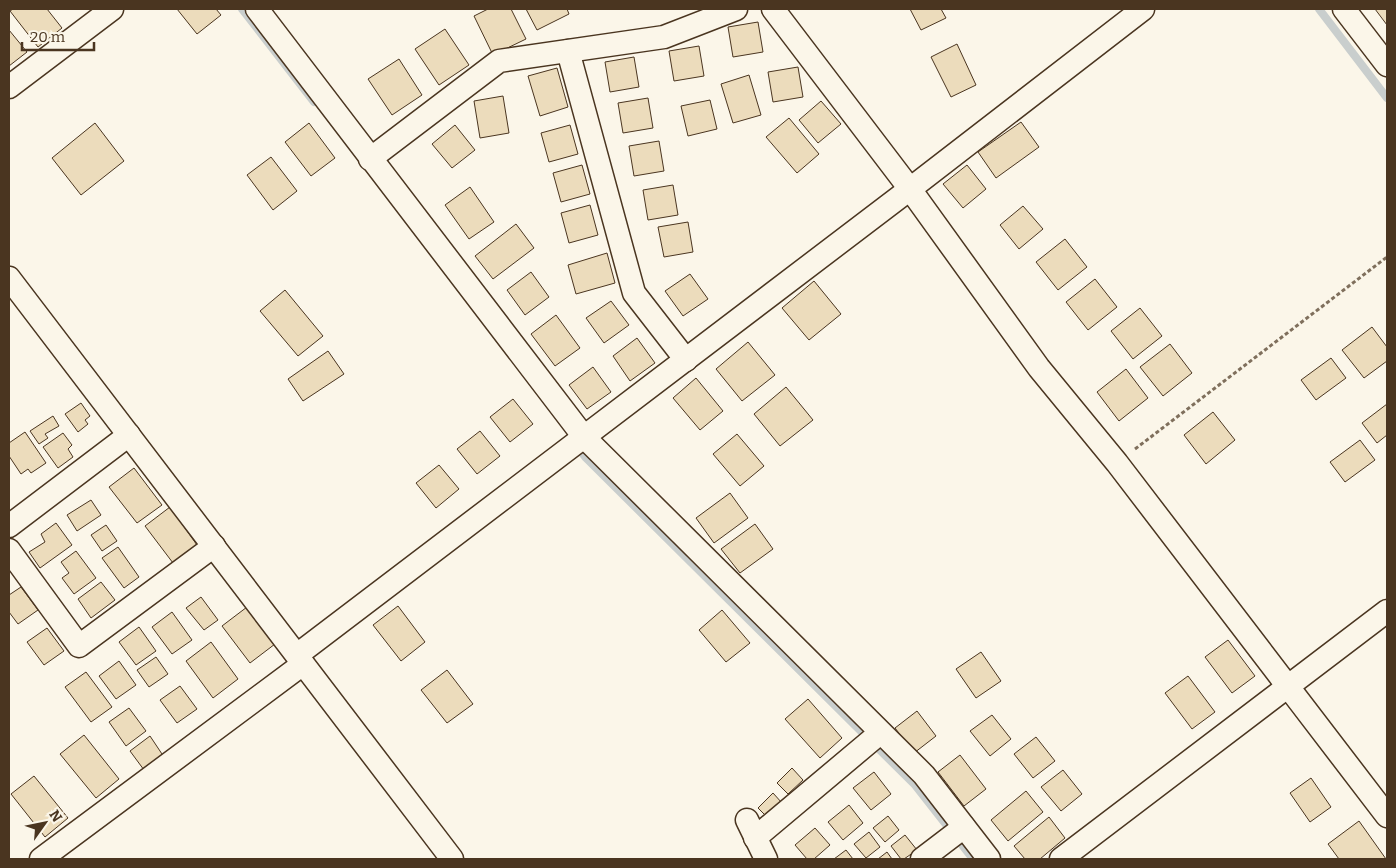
<svg xmlns="http://www.w3.org/2000/svg" width="1396" height="868" font-family="Bitter,serif">
<style>
.lines{fill:none;stroke-linecap:round;stroke-linejoin:round}
.stream{stroke:#c9cecd;stroke-width:8}
.building{fill:#ecdcbc;stroke:#4a3520}
.street-casing{stroke:#4a3520;stroke-width:25}
.path{stroke:#7f6f5c;stroke-width:3;stroke-dasharray:4 2.5;stroke-linecap:butt}
.street{stroke:#fbf6e9;stroke-width:22}
</style>
<rect width="100%" height="100%" fill="#fbf6e9"/>
<g class="lines">
<!-- stream -->
<g class="stream">
<path d="M242 9 314 102"/>
<path d="M1319 9 1387 98"/>
<path d="M576 445 586 458 915 785 973 859"/>
</g>
</g>
<!-- building -->
<g class="building">
<path d="M13 9H47L62 28 38 47 10 11Z"/>
<path d="M177 9H216L221 15 197 34Z"/>
<path d="M488 9H511L526 39 493 55 474 16Z"/>
<path d="M526 9H567L569 14 537 30Z"/>
<path d="M910 9H941L946 18 921 30Z"/>
<path d="M1375 9H1387V25Z"/>
<path d="M758 22 763 52 733 57 728 27Z"/>
<path d="M445 29 469 65 439 85 415 49Z"/>
<path d="M9 30 27 52 9 66Z"/>
<path d="M957 44 976 85 951 97 931 57Z"/>
<path d="M699 46 704 76 674 81 669 51Z"/>
<path d="M634 57 639 87 610 92 605 62Z"/>
<path d="M399 59 422 95 392 115 368 79Z"/>
<path d="M798 67 803 97 773 102 768 72Z"/>
<path d="M557 68 568 107 540 116 528 76Z"/>
<path d="M749 75 761 115 733 123 721 84Z"/>
<path d="M503 96 509 133 480 138 474 101Z"/>
<path d="M648 98 653 128 623 133 618 103Z"/>
<path d="M710 100 717 129 688 136 681 106Z"/>
<path d="M821 101 841 124 818 143 799 120Z"/>
<path d="M789 118 819 154 797 173 766 137Z"/>
<path d="M1021 122 1039 147 996 178 978 152Z"/>
<path d="M95 123 124 161 81 195 52 158Z"/>
<path d="M309 123 335 158 311 176 285 142Z"/>
<path d="M455 125 475 150 452 168 432 144Z"/>
<path d="M570 125 578 154 549 162 541 133Z"/>
<path d="M659 141 664 171 634 176 629 146Z"/>
<path d="M271 157 297 191 273 210 247 175Z"/>
<path d="M582 165 590 194 561 202 553 173Z"/>
<path d="M967 165 986 189 963 208 943 184Z"/>
<path d="M673 185 678 215 648 220 643 190Z"/>
<path d="M470 187 494 222 469 239 445 205Z"/>
<path d="M590 205 598 235 569 243 561 213Z"/>
<path d="M1023 206 1043 229 1019 249 1000 225Z"/>
<path d="M688 222 693 252 664 257 658 227Z"/>
<path d="M516 224 534 248 493 279 475 256Z"/>
<path d="M1065 239 1087 267 1058 290 1036 262Z"/>
<path d="M607 253 615 283 576 294 568 265Z"/>
<path d="M531 272 549 297 525 315 507 290Z"/>
<path d="M690 274 708 299 683 316 665 291Z"/>
<path d="M1095 279 1117 307 1088 330 1066 302Z"/>
<path d="M814 281 841 314 809 340 782 308Z"/>
<path d="M285 290 323 336 298 356 260 311Z"/>
<path d="M611 301 629 325 604 343 586 318Z"/>
<path d="M1140 308 1162 336 1133 359 1111 331Z"/>
<path d="M556 315 580 348 555 366 531 334Z"/>
<path d="M1372 327 1387 347V361L1364 378 1342 350Z"/>
<path d="M637 338 655 363 630 381 613 356Z"/>
<path d="M748 342 775 375 742 401 716 369Z"/>
<path d="M1170 344 1192 373 1163 396 1140 367Z"/>
<path d="M328 351 344 374 303 401 288 379Z"/>
<path d="M1331 358 1346 378 1316 400 1301 380Z"/>
<path d="M593 367 611 392 587 409 569 385Z"/>
<path d="M1126 369 1148 398 1119 421 1097 392Z"/>
<path d="M696 378 723 411 700 430 673 398Z"/>
<path d="M786 387 813 420 780 446 754 414Z"/>
<path d="M513 399 533 424 510 442 490 417Z"/>
<path d="M81 403 90 416 85 420 88 424 78 432 65 414Z"/>
<path d="M1387 404V435L1377 443 1362 423Z"/>
<path d="M1213 412 1235 440 1206 464 1184 435Z"/>
<path d="M53 416 59 426 45 434 48 438 39 444 30 431Z"/>
<path d="M480 431 500 456 477 474 457 449Z"/>
<path d="M25 432 46 463 31 473 28 469 21 474 9 456V443Z"/>
<path d="M63 433 72 445 68 449 73 457 58 468 43 447Z"/>
<path d="M737 434 764 466 740 486 713 454Z"/>
<path d="M1360 440 1375 460 1345 482 1330 462Z"/>
<path d="M439 465 459 489 436 508 416 483Z"/>
<path d="M134 468 162 505 137 523 109 487Z"/>
<path d="M730 493 748 518 714 543 696 518Z"/>
<path d="M91 500 101 515 77 531 67 515Z"/>
<path d="M170 507 197 545 173 563 145 526Z"/>
<path d="M56 523 72 545 40 568 29 552 45 542 41 534Z"/>
<path d="M755 524 773 549 740 573 721 549Z"/>
<path d="M106 525 117 541 102 551 91 535Z"/>
<path d="M118 547 139 577 124 588 102 558Z"/>
<path d="M76 551 96 578 74 594 62 578 69 573 61 562Z"/>
<path d="M101 582 115 600 91 618 78 599Z"/>
<path d="M21 587 38 610 18 624 9 612V595Z"/>
<path d="M201 597 218 620 204 630 186 608Z"/>
<path d="M398 606 425 642 401 661 373 625Z"/>
<path d="M247 607 275 644 250 663 222 626Z"/>
<path d="M722 610 750 643 726 662 699 630Z"/>
<path d="M172 612 192 640 172 654 152 627Z"/>
<path d="M139 627 156 651 136 665 119 642Z"/>
<path d="M47 628 64 651 44 665 27 642Z"/>
<path d="M1228 640 1255 676 1232 693 1205 657Z"/>
<path d="M211 642 238 679 213 698 186 661Z"/>
<path d="M981 652 1001 681 976 698 956 669Z"/>
<path d="M156 657 168 674 149 687 137 670Z"/>
<path d="M119 661 136 685 116 699 99 676Z"/>
<path d="M447 670 473 704 447 723 421 690Z"/>
<path d="M86 672 112 707 91 722 65 687Z"/>
<path d="M1188 676 1215 712 1192 729 1165 693Z"/>
<path d="M180 686 197 709 177 723 160 700Z"/>
<path d="M808 699 842 738 820 758 785 719Z"/>
<path d="M129 708 146 731 126 746 109 722Z"/>
<path d="M917 711 936 736 914 753 895 728Z"/>
<path d="M992 715 1011 739 990 756 970 731Z"/>
<path d="M84 735 119 779 96 798 60 754Z"/>
<path d="M150 736 166 760 147 774 130 751Z"/>
<path d="M1036 737 1055 761 1033 778 1014 754Z"/>
<path d="M960 755 986 789 964 806 938 772Z"/>
<path d="M792 768 803 780 788 794 777 783Z"/>
<path d="M1063 770 1082 794 1061 811 1041 787Z"/>
<path d="M874 772 891 794 871 810 853 788Z"/>
<path d="M34 776 68 818 45 837 11 794Z"/>
<path d="M1311 778 1331 807 1310 822 1290 793Z"/>
<path d="M1026 791 1043 812 1008 841 991 820Z"/>
<path d="M773 793 782 803 767 817 758 808Z"/>
<path d="M849 805 863 823 843 840 828 822Z"/>
<path d="M888 816 899 830 885 842 873 828Z"/>
<path d="M1049 817 1065 838 1040 859H1025L1014 846Z"/>
<path d="M1359 821 1386 859H1339L1328 844Z"/>
<path d="M815 828 830 845 814 859H807L795 845Z"/>
<path d="M869 832 880 847 866 858 854 844Z"/>
<path d="M905 835 917 850 904 859H901L891 846Z"/>
<path d="M846 850 853 859H834Z"/>
<path d="M887 852 892 859H878Z"/>
</g>
<g class="lines">
<defs>
<g id="street">
<path d="M257 9 584 437 924 775 989 859"/>
<path d="M773 9 910 189 1039 368 1117 463 1387 816"/>
<path d="M1344 9 1387 65"/>
<path d="M568 51 634 293 686 360"/>
<path d="M9 87 112 9"/>
<path d="M370 159 499 61 664 37 736 9"/>
<path d="M9 278 452 859"/>
<path d="M9 526 129 435"/>
<path d="M9 550 79 646 214 546"/>
<path d="M297 655 910 189 1143 9"/>
<path d="M747 820 766 859"/>
<path d="M755 838 880 733"/>
<path d="M41 859 303 664"/>
<path d="M922 859 964 827"/>
<path d="M1061 859 1387 611"/>
</g>
</defs>
<!-- street casing -->
<use href="#street" class="street-casing"/>
<!-- path -->
<path class="path" d="M1135 449 1387 257"/>
<!-- street -->
<use href="#street" class="street"/>
</g>
<!-- border -->
<rect width="1396" height="868" fill="none" stroke="#4a3520" stroke-width="20"/>
<!-- north arrow -->
<g transform="translate(45 823) rotate(57)" stroke="#fbf6e9" stroke-width="4" paint-order="stroke">
<path d="M0-4L9 19L0 12L-9 19Z" fill="#4a3520"/>
<text y="-8" font-size="14" font-weight="bold" text-anchor="middle" fill="#4a3520">N</text>
</g>
<!-- scale -->
<path d="M22 42v8h72v-8" fill="none" stroke="#4a3520" stroke-width="2.5"/>
<text x="30" y="42" font-size="15" fill="#4a3520" stroke="#fbf6e9" stroke-width="4" paint-order="stroke">20 m</text>
</svg>
